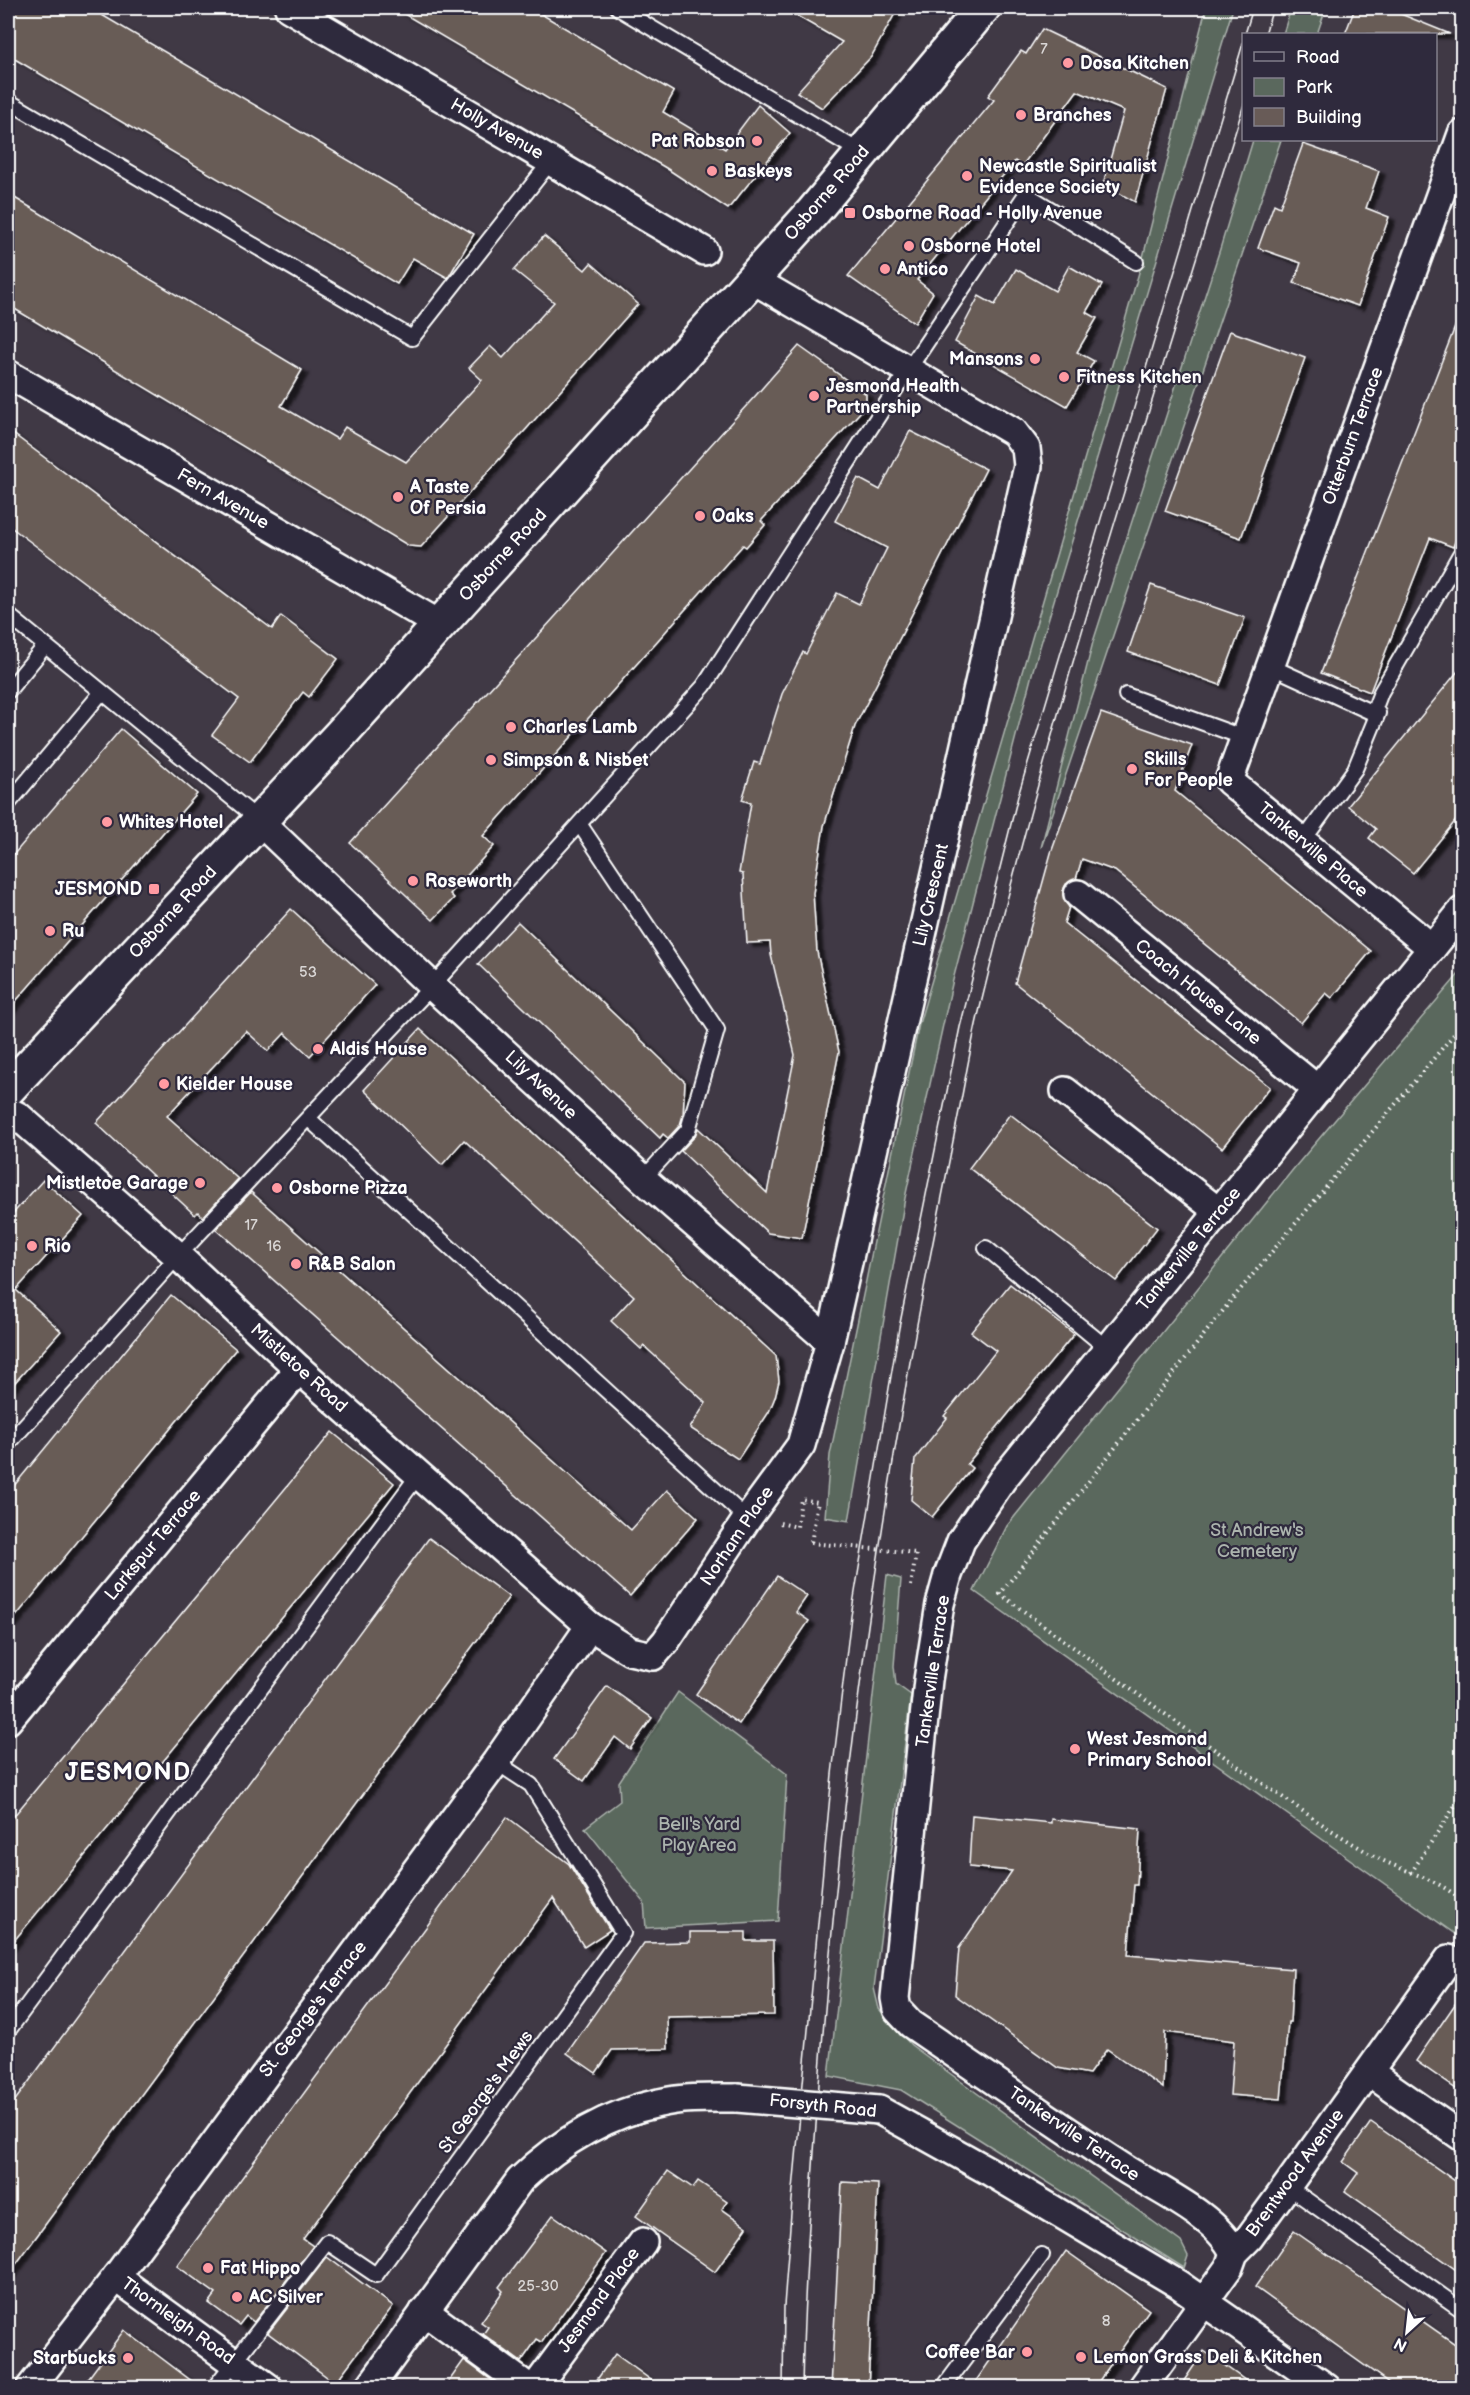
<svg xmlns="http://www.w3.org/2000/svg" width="1470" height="2395" font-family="'Balsamiq Sans',sans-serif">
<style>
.green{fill:#5a685d;stroke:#acb4ae;stroke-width:1.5}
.building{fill:#685b57;stroke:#fff;stroke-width:1.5;filter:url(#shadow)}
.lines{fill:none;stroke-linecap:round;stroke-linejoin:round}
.lane-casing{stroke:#fff;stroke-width:18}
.street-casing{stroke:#fff;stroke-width:32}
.secondary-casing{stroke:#fff;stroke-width:38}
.path{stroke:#fff;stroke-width:4;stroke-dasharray:1.5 4.5;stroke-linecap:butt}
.lane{stroke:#2f2a3d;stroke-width:14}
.street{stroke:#2f2a3d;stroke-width:27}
.secondary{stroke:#2f2a3d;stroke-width:33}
.tram{stroke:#fff;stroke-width:1.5}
.street-bridge-casing{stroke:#fff;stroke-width:32;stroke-linecap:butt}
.path-bridge{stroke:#fff;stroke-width:4;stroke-dasharray:1.5 4.5;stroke-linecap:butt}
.street-bridge{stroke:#2f2a3d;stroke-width:27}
.poi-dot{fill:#ff9aa2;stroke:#2f2a3d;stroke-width:2}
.labels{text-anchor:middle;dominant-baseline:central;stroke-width:4.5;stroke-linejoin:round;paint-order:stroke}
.number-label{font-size:15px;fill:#d9d6d5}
.poi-label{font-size:18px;font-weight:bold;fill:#fff;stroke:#2f2a3d;text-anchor:start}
.street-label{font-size:18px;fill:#fff;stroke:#2f2a3d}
.park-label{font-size:18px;fill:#acb4ae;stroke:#2f2a3d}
.district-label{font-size:24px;font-weight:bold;letter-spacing:1.5px;fill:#fff;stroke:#2f2a3d}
</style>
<defs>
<filter id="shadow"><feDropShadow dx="6" dy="4" stdDeviation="1.5" flood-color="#0009"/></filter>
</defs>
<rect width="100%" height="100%" fill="#403945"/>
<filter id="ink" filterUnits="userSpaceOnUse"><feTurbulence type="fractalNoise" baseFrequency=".0167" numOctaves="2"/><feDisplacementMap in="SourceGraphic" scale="12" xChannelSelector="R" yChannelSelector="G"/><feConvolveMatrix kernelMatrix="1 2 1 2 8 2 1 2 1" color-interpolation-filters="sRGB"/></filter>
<g filter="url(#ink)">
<!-- green -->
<g class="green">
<path d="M1206 8H1233L1033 670 952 984 905 1198 849 1521 825 1517 830 1455 919 1024 1140 269Z"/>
<path d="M1291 8H1326L1317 34H1283Z"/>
<path d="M1253 140H1281L1041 848 1093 642 1220 249Z"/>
<path d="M1459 974 1462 977V1939L974 1591 1007 1526 1295 1167Z"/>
<path d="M887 1575 901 1579 894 1666 896 1684 911 1695 874 1988 879 2009 911 2045 1181 2242 1188 2256 1184 2268 901 2090 829 2076Z"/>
<path d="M678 1692 787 1774 778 1921 646 1928 644 1902 585 1828 620 1801 619 1782Z"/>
</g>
<!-- building -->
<g class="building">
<path d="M8 8H90L474 234 448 278 413 258 397 284 8 55Z"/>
<path d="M394 8H531L674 92 663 112 725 149 758 105 790 133 728 209 666 168Z"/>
<path d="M783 8H898L871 57 822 108 797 92 842 42Z"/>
<path d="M1355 8H1386L1450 34H1345Z"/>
<path d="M1042 29 1167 89 1135 202 1103 184 1124 111 1077 91 1022 166 1015 161 917 280 933 293 915 323 848 276 994 100 988 96 1021 51 1026 54Z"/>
<path d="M1303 144 1379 171 1366 208 1389 217 1358 306 1294 283 1301 263 1258 248 1274 204 1280 207Z"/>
<path d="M8 194 302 370 281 406 337 439 345 427 406 462 482 380 469 368 490 346 503 358 554 302 514 270 544 236 585 270 591 263 638 304 421 547 409 546 8 305Z"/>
<path d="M1069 266 1102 285 1086 312 1097 318 1077 352 1094 361 1067 406 955 342 979 296 995 305 1016 269 1055 291Z"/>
<path d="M1460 314H1462V522L1453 547 1430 538 1370 692 1321 673Z"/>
<path d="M1230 331 1305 358 1241 538 1165 511Z"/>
<path d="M799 346 866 394V404L863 409 761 521 765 525 746 547 743 545 483 836 494 846 450 894 454 898 433 920 350 843 757 394Z"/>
<path d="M8 430 272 629 281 616 338 659 309 697 303 692 250 762 212 735 239 699 8 525Z"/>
<path d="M910 431 986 469 855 726 824 826 813 893 817 952 839 1052 802 1238 768 1233 681 1151 695 1136 698 1128 767 1193 795 1055 771 955 770 942 747 943 743 874 739 873 751 803 742 800 754 762 760 764 782 694 803 652 806 654 837 593 859 604 887 548 835 521 858 478 880 490Z"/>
<path d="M1151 585 1245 618 1220 685 1128 652Z"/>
<path d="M1462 666V813L1413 873 1369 838 1376 829 1348 806Z"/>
<path d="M1101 713 1192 745 1175 791 1371 951 1332 998 1326 993 1301 1023 1115 871 1082 859 1076 879 1066 884 1063 891 1064 900 1069 907 1064 923 1270 1087 1222 1148 1015 983 1051 853Z"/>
<path d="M121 729 197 794 8 1010V861Z"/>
<path d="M291 909 375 985 310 1056 285 1033 268 1051 246 1031 167 1116 238 1179 203 1217 198 1212 195 1215 96 1123Z"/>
<path d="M518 922 685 1082 683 1115 680 1125 668 1138 663 1134 660 1138 478 964Z"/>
<path d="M420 1029 776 1356 779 1381 775 1397 769 1412 738 1459 690 1428 706 1403 644 1346 641 1349 611 1321 634 1296 464 1140 442 1165 364 1090Z"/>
<path d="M1010 1114 1157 1228 1116 1281 969 1168Z"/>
<path d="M43 1180 83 1216 16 1290 61 1331 8 1390V1219Z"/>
<path d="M251 1192 631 1530 667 1490 698 1518 630 1596 216 1229Z"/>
<path d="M1010 1284 1074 1334 967 1464 972 1468 932 1517 911 1500 915 1459 947 1418 944 1416 996 1351 971 1332Z"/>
<path d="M171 1295 236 1349 8 1626V1493Z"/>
<path d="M332 1432 394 1483 8 1948V1823Z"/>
<path d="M429 1538 509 1597 8 2275V2110Z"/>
<path d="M777 1576 807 1596 796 1612 809 1621 739 1724 696 1694Z"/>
<path d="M607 1686 652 1718 630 1749 615 1737 584 1781 554 1759Z"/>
<path d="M972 1815 1051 1823V1819L1140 1829 1137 1885H1134L1128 1955 1293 1969 1290 2022H1288L1281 2099 1230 2095 1234 2041 1165 2032 1163 2088 1107 2049 1089 2074 1058 2068 955 1995 959 1948 1012 1871 969 1867Z"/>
<path d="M507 1817 569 1864 610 1930 584 1947 553 1898 303 2239 313 2246 254 2322 246 2316 239 2325 209 2303 216 2294 177 2266Z"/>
<path d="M690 1932H746V1941H773L774 2015 667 2017 668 2049 612 2050 596 2073 567 2053 644 1943 690 1942Z"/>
<path d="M1462 1994V2093L1416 2061Z"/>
<path d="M1371 2122 1462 2186V2274L1345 2191 1358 2173 1343 2162Z"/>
<path d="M668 2171 693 2188 698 2181 727 2201 722 2209 747 2227 715 2272 636 2216Z"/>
<path d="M842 2182 878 2184 868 2388H831Z"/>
<path d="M553 2215 606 2253 542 2342 537 2339 521 2362 483 2334 488 2327 481 2322 503 2291 499 2287Z"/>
<path d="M1294 2231 1462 2349V2388H1396L1255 2287Z"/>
<path d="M1066 2251 1149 2310 1094 2388H971Z"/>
<path d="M327 2257 393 2306 335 2383 268 2333Z"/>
<path d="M124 2330 201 2388H81Z"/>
<path d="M1204 2351 1256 2388H1179Z"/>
<path d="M615 2354 662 2388H591Z"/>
<path d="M464 2360 502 2388H444Z"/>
</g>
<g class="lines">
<defs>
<g id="lane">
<path d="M618 8 862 153"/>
<path d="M8 101 412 338 551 161"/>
<path d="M8 615 259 820"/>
<path d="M1270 666 1373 713"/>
<path d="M8 691 45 646"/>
<path d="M1126 695 1245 738"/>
<path d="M8 804 102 692"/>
<path d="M580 825 717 1030 688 1130 643 1179"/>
<path d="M1303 841 1355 769 1378 713H1373L1381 692 1462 551"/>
<path d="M309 1119 747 1519"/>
<path d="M986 1248 1108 1349"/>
<path d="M8 1444 178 1256 432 986 704 686 908 370 1026 194 1136 262"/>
<path d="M8 2031 419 1474"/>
<path d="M1287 2186 1462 2310"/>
<path d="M214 2388 327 2242 376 2275 623 1933 531 1785 496 1762"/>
<path d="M943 2388 1042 2255"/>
</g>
<g id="street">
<path d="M289 8 704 251"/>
<path d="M8 374 439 624"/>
<path d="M259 821 432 986 643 1179 830 1342"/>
<path d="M1078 894 1318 1090"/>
<path d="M1432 948 1229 781 1462 134"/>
<path d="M1065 1091 1219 1212"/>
<path d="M8 1111 18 1116 178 1256 299 1369 590 1626 630 1651 653 1656 666 1641 747 1519 801 1445 830 1342 1028 466 1026 448 1014 432 752 279"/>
<path d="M8 1720 299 1369"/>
<path d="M1369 2072 1462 2137"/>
<path d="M879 2110 987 2170 1178 2284 1327 2388"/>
<path d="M1234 2253C1216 2214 1153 2188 1119 2165 1049 2119 980 2071 911 2024L897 2009 895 1998 928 1680 940 1604 948 1575 961 1541 1002 1480 1462 911"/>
<path d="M116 2277 269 2388"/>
<path d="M424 2311 529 2388"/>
<path d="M30 2388 116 2277 496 1762 590 1626"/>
<path d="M369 2388 520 2180C559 2143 606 2114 659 2103 684 2097 711 2098 737 2098"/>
<path d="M535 2388 643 2242"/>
<path d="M1142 2388 1229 2267 1234 2253 1249 2238 1287 2186 1449 1959"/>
</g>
<path id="secondary" d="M8 1089 340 735 813 212 983 8"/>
</defs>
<!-- lane casing -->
<use href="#lane" class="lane-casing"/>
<!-- street casing -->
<use href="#street" class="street-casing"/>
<!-- secondary casing -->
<use href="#secondary" class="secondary-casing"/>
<!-- path -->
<g class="path">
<path d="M1462 1026 1460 1027 1229 1303 1000 1594C1110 1673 1218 1755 1331 1830 1349 1841 1367 1853 1386 1862 1412 1874 1443 1881 1462 1902"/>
<path d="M780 1523 797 1527 801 1499 818 1502 811 1543"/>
<path d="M911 1586 916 1553"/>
<path d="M1411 1873 1462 1795"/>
</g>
<!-- lane -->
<use href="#lane" class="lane"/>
<!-- street -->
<use href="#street" class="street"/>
<!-- secondary -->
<use href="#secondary" class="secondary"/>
<!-- tram -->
<g class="tram">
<path d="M1245 34 1253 8"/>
<path d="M1265 34 1273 8"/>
<path d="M783 2388 784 2306 792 2200 832 1774 851 1616 899 1328 960 1027 1018 796 1244 40"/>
<path d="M802 2388C804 2282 812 2177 820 2071 838 1833 868 1597 910 1362 924 1285 940 1208 955 1131 963 1093 969 1054 978 1016 1052 708 1151 407 1244 104"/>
</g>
<defs>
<path id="street-bridge" d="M737 2098 879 2110"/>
</defs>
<!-- street-bridge casing -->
<use href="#street-bridge" class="street-bridge-casing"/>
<!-- path-bridge -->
<path class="path-bridge" d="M811 1543 916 1553"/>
<!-- street-bridge -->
<use href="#street-bridge" class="street-bridge"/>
</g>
</g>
<!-- markers -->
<g class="poi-dot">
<circle cx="1068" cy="63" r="6"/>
<circle cx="1021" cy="115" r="6"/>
<circle cx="757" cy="141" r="6"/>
<circle cx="712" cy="171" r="6"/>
<circle cx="967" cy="176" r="6"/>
<rect x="844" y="207" width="12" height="12" rx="3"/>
<circle cx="909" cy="246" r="6"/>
<circle cx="885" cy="269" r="6"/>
<circle cx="1035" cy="359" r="6"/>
<circle cx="1064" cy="377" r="6"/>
<circle cx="814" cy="396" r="6"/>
<circle cx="398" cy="497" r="6"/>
<circle cx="700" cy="516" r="6"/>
<circle cx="511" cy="727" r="6"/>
<circle cx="491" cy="760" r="6"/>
<circle cx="1132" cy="769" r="6"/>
<circle cx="107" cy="822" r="6"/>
<circle cx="413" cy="881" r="6"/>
<rect x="148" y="883" width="12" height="12" rx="3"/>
<circle cx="50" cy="931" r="6"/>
<circle cx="318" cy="1049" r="6"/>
<circle cx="164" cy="1084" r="6"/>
<circle cx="200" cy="1183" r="6"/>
<circle cx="277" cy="1188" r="6"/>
<circle cx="32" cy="1246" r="6"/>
<circle cx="296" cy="1264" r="6"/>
<circle cx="1075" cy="1749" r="6"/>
<circle cx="208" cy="2268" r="6"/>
<circle cx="237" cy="2297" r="6"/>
<circle cx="1027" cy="2352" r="6"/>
<circle cx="1081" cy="2357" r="6"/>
<circle cx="128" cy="2358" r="6"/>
</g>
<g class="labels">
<!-- number labels -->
<g class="number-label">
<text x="1044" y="49">7</text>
<text x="308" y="972">53</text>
<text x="251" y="1225">17</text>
<text x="274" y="1246">16</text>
<text x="538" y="2286">25-30</text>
<text x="1106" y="2321">8</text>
</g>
<!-- poi labels -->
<g class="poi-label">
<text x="1080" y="63">Dosa Kitchen</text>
<text x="1033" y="115">Branches</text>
<text x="745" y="141" text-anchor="end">Pat Robson</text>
<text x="979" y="166">Newcastle Spiritualist<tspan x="979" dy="21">Evidence Society</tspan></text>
<text x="724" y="171">Baskeys</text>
<text x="862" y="213">Osborne Road - Holly Avenue</text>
<text x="921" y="246">Osborne Hotel</text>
<text x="897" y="269">Antico</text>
<text x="1023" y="359" text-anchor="end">Mansons</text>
<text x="1076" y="377">Fitness Kitchen</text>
<text x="826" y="386">Jesmond Health<tspan x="826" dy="21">Partnership</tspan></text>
<text x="410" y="487">A Taste<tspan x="410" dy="21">Of Persia</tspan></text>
<text x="712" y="516">Oaks</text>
<text x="523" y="727">Charles Lamb</text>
<text x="1144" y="759">Skills<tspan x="1144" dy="21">For People</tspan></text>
<text x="503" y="760">Simpson &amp; Nisbet</text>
<text x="119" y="822">Whites Hotel</text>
<text x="425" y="881">Roseworth</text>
<text x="142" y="889" text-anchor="end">JESMOND</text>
<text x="62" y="931">Ru</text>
<text x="330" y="1049">Aldis House</text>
<text x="176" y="1084">Kielder House</text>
<text x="188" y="1183" text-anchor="end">Mistletoe Garage</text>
<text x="289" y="1188">Osborne Pizza</text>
<text x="44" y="1246">Rio</text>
<text x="308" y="1264">R&amp;B Salon</text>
<text x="1087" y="1739">West Jesmond<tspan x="1087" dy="21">Primary School</tspan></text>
<text x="220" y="2268">Fat Hippo</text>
<text x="249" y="2297">AC Silver</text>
<text x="1015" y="2352" text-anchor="end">Coffee Bar</text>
<text x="1093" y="2357">Lemon Grass Deli &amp; Kitchen</text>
<text x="116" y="2358" text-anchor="end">Starbucks</text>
</g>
<!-- street labels -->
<g class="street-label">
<text transform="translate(497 129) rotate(30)">Holly Avenue</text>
<text transform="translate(827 193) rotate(-49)">Osborne Road</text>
<text transform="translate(1353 436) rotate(-70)">Otterburn Terrace</text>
<text transform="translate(223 499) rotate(30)">Fern Avenue</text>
<text transform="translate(503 555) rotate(-47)">Osborne Road</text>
<text transform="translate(1313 850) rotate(40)">Tankerville Place</text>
<text transform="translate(931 895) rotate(-77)">Lily Crescent</text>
<text transform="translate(173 912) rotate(-47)">Osborne Road</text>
<text transform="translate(1198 992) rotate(39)">Coach House Lane</text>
<text transform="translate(541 1085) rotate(43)">Lily Avenue</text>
<text transform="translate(1189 1249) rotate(-51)">Tankerville Terrace</text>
<text transform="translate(299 1368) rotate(42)">Mistletoe Road</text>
<text transform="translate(737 1536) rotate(-56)">Norham Place</text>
<text transform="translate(153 1545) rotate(-50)">Larkspur Terrace</text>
<text transform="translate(933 1671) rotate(-82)">Tankerville Terrace</text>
<text transform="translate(313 2009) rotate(-53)">St. George's Terrace</text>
<text transform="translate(486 2092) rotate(-54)">St George's Mews</text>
<text transform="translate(823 2106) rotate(6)">Forsyth Road</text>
<text transform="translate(1074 2134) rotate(34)">Tankerville Terrace</text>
<text transform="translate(1295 2173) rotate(-54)">Brentwood Avenue</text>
<text transform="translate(599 2300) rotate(-54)">Jesmond Place</text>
<text transform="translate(178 2321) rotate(36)">Thornleigh Road</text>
</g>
<!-- park labels -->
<g class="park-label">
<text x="1257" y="1530">St Andrew's<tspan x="1257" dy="21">Cemetery</tspan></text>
<text x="699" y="1824">Bell's Yard<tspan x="699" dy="21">Play Area</tspan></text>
</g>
<!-- district labels -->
<g class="district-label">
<text x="128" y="1772">JESMOND</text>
</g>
</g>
<!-- margin -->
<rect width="1470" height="2395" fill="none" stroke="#2f2a3d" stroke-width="30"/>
<rect x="15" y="15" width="1440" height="2365" fill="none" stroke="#fff" stroke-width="2" filter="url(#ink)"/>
<!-- legend -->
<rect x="1242" y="33" width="195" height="108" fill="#2f2a3d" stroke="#827f8b" stroke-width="1.5"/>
<rect x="1254" y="52" width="30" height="9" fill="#2f2a3d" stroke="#827f8b" stroke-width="1.5"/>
<text x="1296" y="63" font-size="18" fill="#ffffff">Road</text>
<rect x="1254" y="78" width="30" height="18" fill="#5a685d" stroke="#827f8b" stroke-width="1.5"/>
<text x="1296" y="93" font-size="18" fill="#ffffff">Park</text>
<rect x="1254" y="108" width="30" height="18" fill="#685b57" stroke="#827f8b" stroke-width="1.5"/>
<text x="1296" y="123" font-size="18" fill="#ffffff">Building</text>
<!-- north arrow -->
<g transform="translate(1407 2332) rotate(207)" stroke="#2f2a3d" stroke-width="4.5" paint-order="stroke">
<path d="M0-4.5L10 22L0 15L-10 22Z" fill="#ffffff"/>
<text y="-9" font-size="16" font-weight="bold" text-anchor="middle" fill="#ffffff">N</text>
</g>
</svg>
